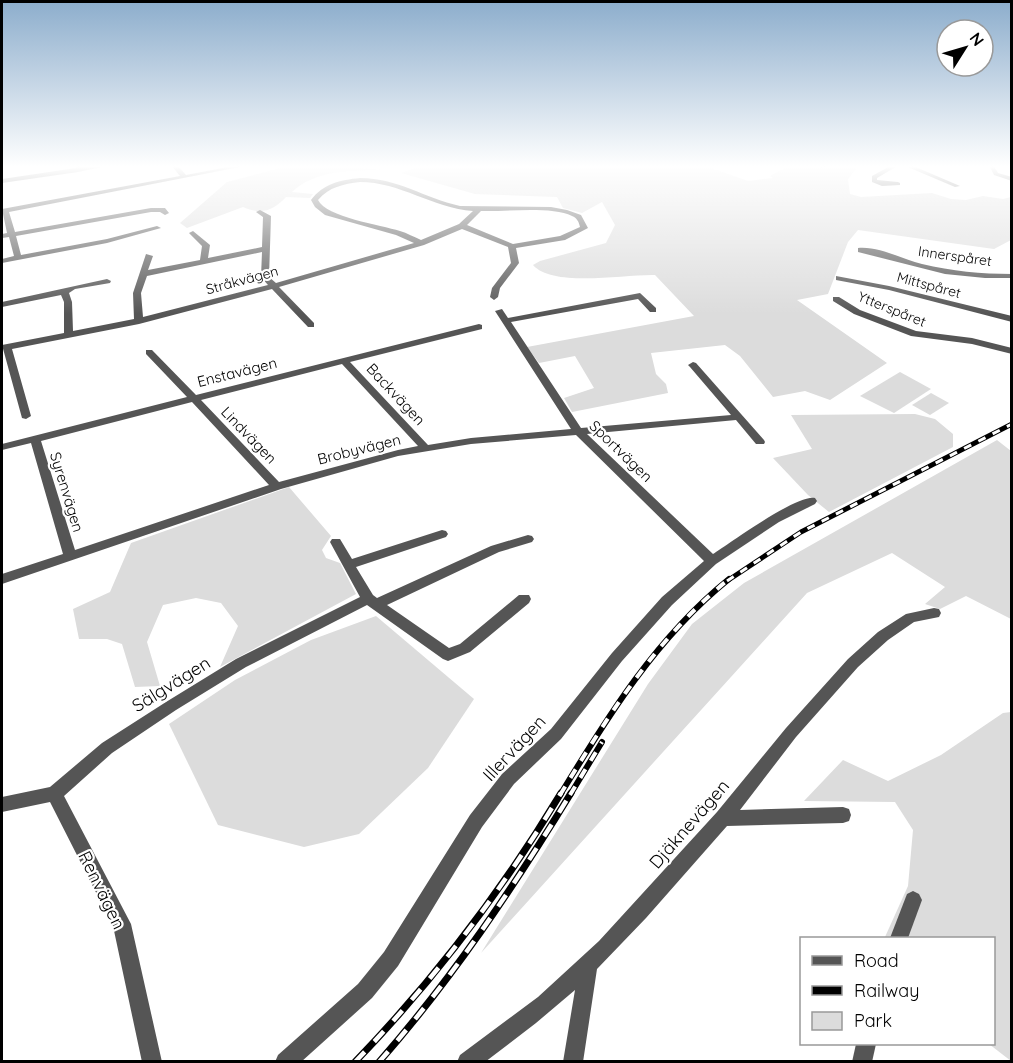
<svg xmlns="http://www.w3.org/2000/svg" width="1013" height="1063" font-family="Quicksand,sans-serif">
<style>
.green{fill:#dcdcdc}
.lines{fill:none;stroke-linecap:round;stroke-linejoin:round}
.minor{fill:#555;fill-rule:evenodd}
.rail-far2-casing{stroke:#000;stroke-width:5}
.rail-far1-casing{stroke:#000;stroke-width:6}
.rail-casing{stroke:#000;stroke-width:7}
.rail-far2{stroke:#fff;stroke-width:3;stroke-dasharray:8;stroke-linecap:butt}
.rail-far1{stroke:#fff;stroke-width:4;stroke-dasharray:10;stroke-linecap:butt}
.rail{stroke:#fff;stroke-width:4.5;stroke-dasharray:14;stroke-linecap:butt}
.labels{text-anchor:middle;dominant-baseline:central;stroke-width:4.5;stroke-linejoin:round;paint-order:stroke}
.far-street-label{font-size:14px;fill:#000;stroke:#fff}
.street-label{font-size:15px;fill:#000;stroke:#fff}
.near-street-label{font-size:18px;fill:#000;stroke:#fff}
</style>
<rect width="100%" height="100%" fill="#fff"/>
<!-- green -->
<g class="green">
<path d="M292 165H335L334 167 387 170C356 170 316 169 292 192L313 194 310 198 286 197C273 211 261 215 243 207L187 228 180 223 227 182Z"/>
<path d="M424 165H702L748 181 773 178 770 176 791 165 828 167 859 165 848 179 850 194 861 197 932 193 951 199 966 200 983 196 1003 199 1011 197V240L994 249 858 230 848 242 828 294 797 300 887 363 830 400 805 391 773 397 740 356 725 345 651 353 656 374 666 384 668 393 572 412 564 398 594 388 575 356 539 363 527 347 694 316 655 275C625 274 553 288 533 265L540 261 606 243 615 225 602 202 582 213 563 208 557 197 475 194 401 173Z"/>
<path d="M900 372 931 389 894 413 860 396Z"/>
<path d="M931 393 949 403 930 415 912 405Z"/>
<path d="M915 414 935 419 953 434V447L829 512 808 495 773 458 812 449 791 415Z"/>
<path d="M997 440 1011 451V619L966 596 940 609 925 604 945 587 892 553 807 593 481 953 648 684 692 624 744 583Z"/>
<path d="M289 487 331 536 322 550 326 558 340 563 356 594 220 667 238 626 221 603 196 598 163 605 147 642 160 686 135 687 122 644 107 639H79L73 609 110 592 131 543Z"/>
<path d="M376 616 474 699 428 768 359 834 304 847 218 825 169 724 235 680 311 640Z"/>
<path d="M1011 712V1061L989 1044H994V938L885 937 908 886 913 830 895 802 804 801 843 760 888 781 941 755 1003 713Z"/>
</g>
<g class="lines">
<!-- minor -->
<g class="minor">
<path d="M78 165H84L83 167 111 165 78 172 2 183V179L76 168Z"/>
<path d="M171 165H177L186 175 238 165H250L9 212 15 232 151 208H165L169 213 165 215 160 212H151L16 236 21 255 107 239 157 226 161 228 107 243 2 263V259L14 256 9 237 2 238V234L7 233 2 209 180 176Z"/>
<path d="M812 165H832C828 168 816 168 812 165Z"/>
<path d="M892 165H899L877 178V180L898 182 900 183V185L882 186 872 182V176Z"/>
<path d="M903 165H911L960 186 955 187Z"/>
<path d="M989 165H993L998 173 1012 177V181L994 175Z"/>
<path d="M360 178C398 178 424 198 460 206L551 207 567 210 581 215 588 228 565 240 516 248 519 263 500 288 498 297 494 300 490 297 492 288 511 263 508 247 462 229 424 245 279 287 314 323V327H308L272 289 139 324 12 349 31 416 26 419 22 418 2 345 64 333V302L61 295 2 307V302L107 279 111 281 110 283 75 289 69 293 72 302 73 331 134 319 133 293 146 254 153 256 148 270 200 260 202 246 189 233 193 231 210 245 208 258 262 247 263 217 256 212 260 210 271 216 269 277 276 283 414 243 396 235 325 215 315 207 311 200C323 184 340 180 360 178ZM360 182C400 182 433 208 473 211L459 224 421 240C414 237 407 233 400 231 381 225 326 217 318 200 329 187 343 184 360 182ZM481 211C504 212 552 206 572 216 577 218 579 222 580 227L560 236 513 244 467 225ZM262 252 261 277 268 285 143 317 141 293 147 276Z"/>
<path d="M858 248C879 246 902 259 922 264 952 271 981 274 1012 274V278H985L945 274 858 252Z"/>
<path d="M836 276 889 286 1012 316V322L889 290 836 280Z"/>
<path d="M640 293 656 308V312H650L638 299 511 322 581 428 731 415 690 367 688 365 693 362 696 363 764 440 765 442 764 444H756L736 420 587 434 713 554C730 543 797 494 815 498L817 501 815 504 779 522 716 564 672 605 622 661 561 739 514 784 482 827 398 966 372 998 301 1062H275L278 1055 358 984 384 952 470 815 502 774 551 729 612 653 662 597 704 561 576 435 471 444 398 456 281 489 2 584V574L63 554 31 443 2 450V444L187 397 146 354V350H152L196 395 479 324 482 325V329L350 362 428 445 471 438 571 429 495 311 502 309 508 318ZM342 364 418 446 398 450 279 482 201 400ZM192 402 269 485 75 550 41 441Z"/>
<path d="M833 297H839L860 310 916 331 972 338 1012 348V354L972 344 911 336 854 314 833 301Z"/>
<path d="M442 530 446 531 448 534 446 537 356 567 373 595 377 598 491 546 528 535 532 536 534 539 532 542 499 552 387 605 449 648 460 644 519 595H529L531 599 529 603 470 652 448 661 443 659 367 605 246 667 176 710 112 753 64 796 131 924 162 1062H142L113 926 50 802 2 812V797L50 787 102 743 166 702 236 659 360 597 330 542 332 539H340L352 559Z"/>
<path d="M934 608 939 609 941 613 939 617 914 622 888 640 858 667 796 737 740 810 843 807 849 809 851 815 849 821 843 823 727 826 646 918 597 969 583 1062H563L575 990 536 1023 485 1062H457L460 1055 538 997 599 941 717 812 786 728 848 659 878 632 906 614Z"/>
<path d="M913 891 919 894 922 900 908 938H890L907 894Z"/>
<path d="M856 1044H876L872 1062H852Z"/>
</g>
<defs>
<path id="rail-far2" d="M727 581 801 532 1012 424"/>
<g id="rail-far1">
<path d="M560 795C608 716 656 638 729 579"/>
<path d="M570 795 602 742"/>
</g>
<g id="rail">
<path d="M355 1062C434 980 502 891 561 793"/>
<path d="M379 1062C452 979 513 888 571 793"/>
</g>
</defs>
<!-- rail-far2 casing -->
<use href="#rail-far2" class="rail-far2-casing"/>
<!-- rail-far1 casing -->
<use href="#rail-far1" class="rail-far1-casing"/>
<!-- rail casing -->
<use href="#rail" class="rail-casing"/>
<!-- rail-far2 -->
<use href="#rail-far2" class="rail-far2"/>
<!-- rail-far1 -->
<use href="#rail-far1" class="rail-far1"/>
<!-- rail -->
<use href="#rail" class="rail"/>
</g>
<!-- sky -->
<linearGradient id="sky" x2="0" y2="1"><stop stop-color="#8cadcc"/><stop offset="0.53" stop-color="#fff"/><stop offset="1" stop-color="#fff" stop-opacity="0"/></linearGradient>
<rect width="1013" height="314" fill="url(#sky)"/>
<g class="labels">
<!-- far-street labels -->
<g class="far-street-label">
<text transform="translate(955 256) rotate(8)">Innerspåret</text>
<text transform="translate(242 280) rotate(-15)">Stråkvägen</text>
<text transform="translate(929 285) rotate(15)">Mittspåret</text>
<text transform="translate(892 309) rotate(22)">Ytterspåret</text>
</g>
<!-- street labels -->
<g class="street-label">
<text transform="translate(237 372) rotate(-14)">Enstavägen</text>
<text transform="translate(396 394) rotate(47)">Backvägen</text>
<text transform="translate(249 435) rotate(46)">Lindvägen</text>
<text transform="translate(359 449) rotate(-14)">Brobyvägen</text>
<text transform="translate(621 451) rotate(44)">Sportvägen</text>
<text transform="translate(67 492) rotate(73)">Syrenvägen</text>
</g>
<!-- near-street labels -->
<g class="near-street-label">
<text transform="translate(171 684) rotate(-32)">Sälgvägen</text>
<text transform="translate(514 748) rotate(-47)">Illervägen</text>
<text transform="translate(689 824) rotate(-49)">Djäknevägen</text>
<text transform="translate(102 890) rotate(64)">Renvägen</text>
</g>
</g>
<!-- border -->
<rect width="1013" height="1063" fill="none" stroke="#000000" stroke-width="6"/>
<!-- legend -->
<rect x="800" y="937" width="195" height="108" fill="#ffffff" stroke="#999999" stroke-width="1.5"/>
<rect x="812" y="956" width="30" height="9" fill="#555555" stroke="#999999" stroke-width="1.5"/>
<text x="854" y="967" font-size="18" fill="#000000">Road</text>
<rect x="812" y="986" width="30" height="9" fill="#000000" stroke="#999999" stroke-width="1.5"/>
<text x="854" y="997" font-size="18" fill="#000000">Railway</text>
<rect x="812" y="1012" width="30" height="18" fill="#dcdcdc" stroke="#999999" stroke-width="1.5"/>
<text x="854" y="1027" font-size="18" fill="#000000">Park</text>
<!-- north arrow -->
<g transform="translate(965 48) rotate(53)"><circle r="28" fill="#ffffff" stroke="#999999" stroke-width="1.5"/>
<path d="M0-4.5L10 22L0 15L-10 22Z" fill="#000000"/>
<text y="-9" font-size="16" font-weight="bold" text-anchor="middle" fill="#000000">N</text>
</g>
</svg>
